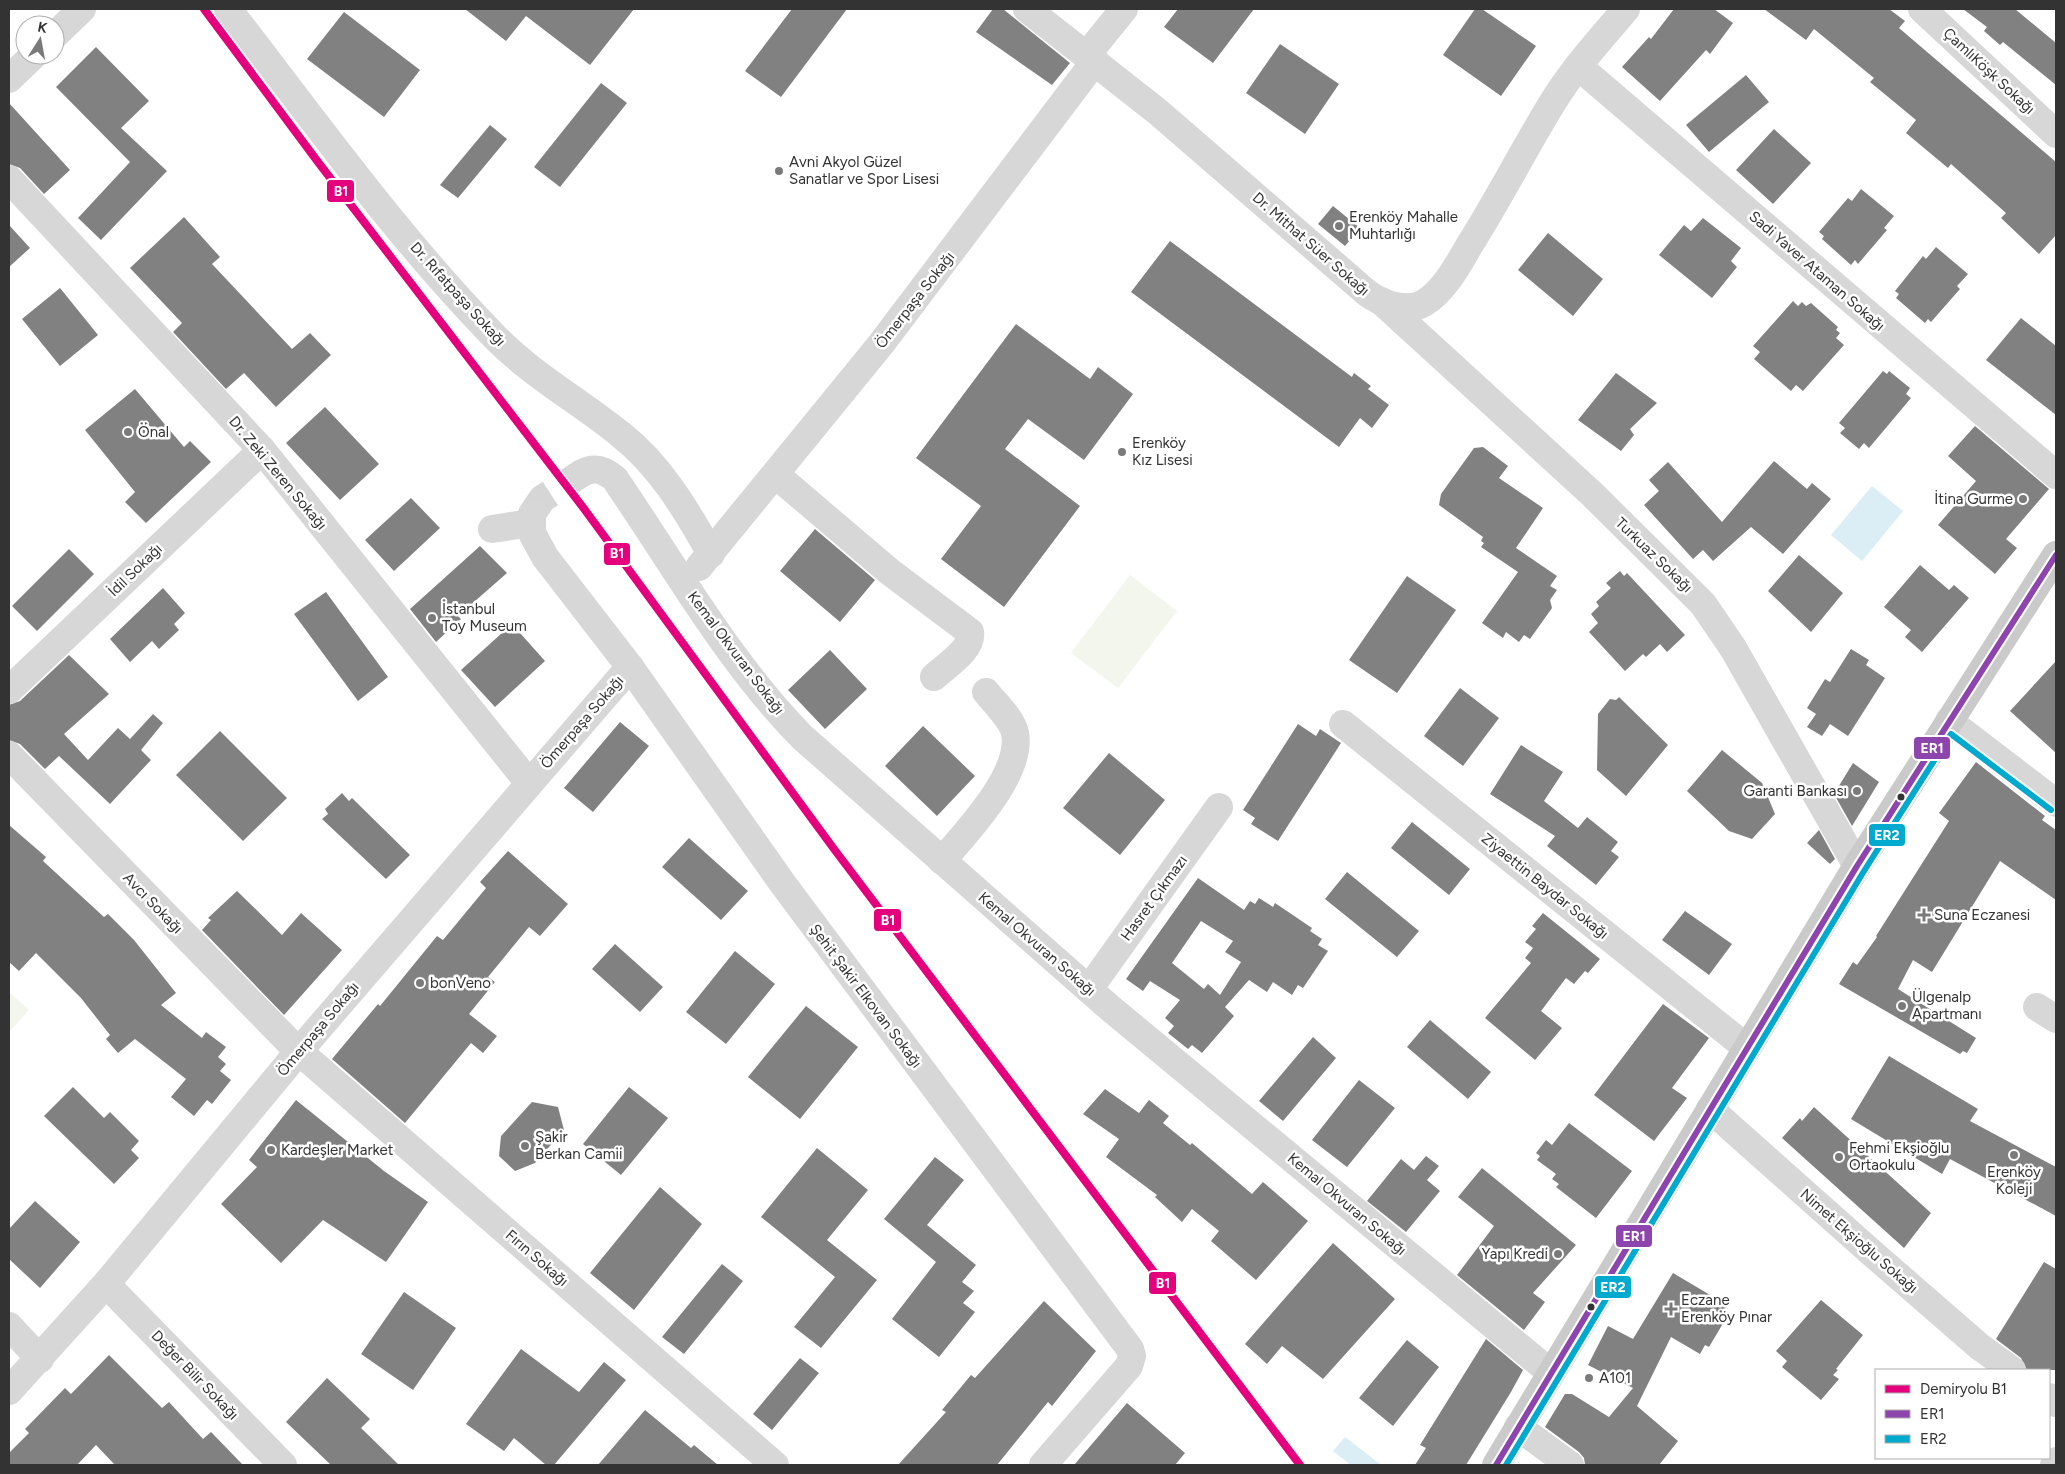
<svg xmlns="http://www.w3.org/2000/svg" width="2065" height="1474" font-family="Figtree,sans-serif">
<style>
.green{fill:#f2f6ed}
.water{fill:#dbeef5}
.building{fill:#818181;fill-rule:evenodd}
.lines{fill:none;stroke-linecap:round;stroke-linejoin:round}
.minor-tunnel{stroke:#d6d6d6;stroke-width:28;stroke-dasharray:28 14;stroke-linecap:butt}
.minor{stroke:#d7d7d7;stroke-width:28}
.major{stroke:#cacaca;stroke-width:28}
.bus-1-casing{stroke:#fff;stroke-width:10}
.bus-2-casing{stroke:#fff;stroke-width:10}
.bus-1{stroke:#8e44ad;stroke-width:6}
.bus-2{stroke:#00a9ce;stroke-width:6}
.rail-1-casing{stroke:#fff;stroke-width:11}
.rail-1{stroke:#e5007d;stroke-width:8}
.poi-dot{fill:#7a7a7a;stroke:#fff;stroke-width:2}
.bus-dot{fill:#333;stroke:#fff;stroke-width:2}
.labels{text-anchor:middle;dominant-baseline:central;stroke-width:5;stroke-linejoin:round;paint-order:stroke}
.street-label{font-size:15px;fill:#333;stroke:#fff}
.poi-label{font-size:15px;fill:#333;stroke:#fff;text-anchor:start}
.line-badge{stroke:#fff;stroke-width:2}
.badge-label{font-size:14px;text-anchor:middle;font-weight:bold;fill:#fff}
</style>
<rect width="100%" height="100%" fill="#fff"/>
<!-- green -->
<g class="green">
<path d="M1130 575 1177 611 1118 688 1071 653Z"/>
<path d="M9 992 29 1010 9 1032Z"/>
</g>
<!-- water -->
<g class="water">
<path d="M1872 486 1903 511 1862 561 1831 535Z"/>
<path d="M1345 1437 1380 1464 1351 1465 1333 1451Z"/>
</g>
<!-- building -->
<g class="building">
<path d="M465 9H634L590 65 526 16 506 41Z"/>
<path d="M792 9H847L781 97 745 71Z"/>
<path d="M993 9H1003L1070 63 1052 85 976 32Z"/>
<path d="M1178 9H1254L1213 63 1164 27Z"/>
<path d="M1475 9H1482L1536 46 1501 96 1443 55Z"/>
<path d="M1674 9H1714L1733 23 1710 54 1706 50 1660 101 1622 67 1649 37 1651 39Z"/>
<path d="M1764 9H1889L1905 21 1899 28 2056 162V235L2039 254 2001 218 2006 213 1951 164 1948 168 1906 133 1916 120 1870 82 1874 78 1814 29 1806 40Z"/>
<path d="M1963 9H2015L2056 43V85L2003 42 2000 45 1984 31 1987 27Z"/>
<path d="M344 12 420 70 384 117 307 59Z"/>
<path d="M1280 44 1339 84 1305 134 1246 93Z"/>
<path d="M96 47 149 101 121 128 167 171 101 240 78 218 130 162 56 87Z"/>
<path d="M1746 75 1769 102 1709 152 1686 125Z"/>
<path d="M601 83 627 103 560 187 534 167Z"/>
<path d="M9 103 70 170 44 194 20 168 9 164Z"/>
<path d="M490 125 507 139 458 198 440 185Z"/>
<path d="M1774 129 1811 163 1773 204 1736 170Z"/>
<path d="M1861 189 1894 216 1884 228 1887 230 1858 264 1855 260 1851 265 1822 239 1824 236 1819 232 1848 198 1852 201Z"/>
<path d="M1333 206 1360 228 1345 246 1318 224Z"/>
<path d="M184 217 220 257 212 264 292 349 310 333 331 355 276 407 244 373 226 389 173 332 182 323 130 268Z"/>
<path d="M1703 218 1741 248 1731 261 1737 267 1712 298 1659 255 1684 225 1691 231Z"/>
<path d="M9 225 30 248 9 267Z"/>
<path d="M1548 233 1603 279 1573 316 1518 270Z"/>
<path d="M1170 241 1352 377 1354 373 1371 386 1368 389 1389 405 1372 428 1360 418 1339 447 1131 292Z"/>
<path d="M1936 247 1968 274 1957 286 1960 289 1931 322 1928 319 1925 323 1896 298 1899 294 1895 291 1923 256 1926 259Z"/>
<path d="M60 288 98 335 60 366 22 319Z"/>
<path d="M1793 301 1798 306 1802 302 1806 306 1811 303 1838 327 1836 330 1840 333 1836 338 1844 345 1803 391 1796 385 1791 391 1754 359 1760 352 1753 346Z"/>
<path d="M2021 318 2056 346V415L1986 360Z"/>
<path d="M1016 324 1090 379 1098 367 1133 394 1084 460 1028 419 1005 449 1080 506 1004 607 941 559 981 506 916 458Z"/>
<path d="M1883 371 1887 374 1889 371 1910 388 1906 394 1911 398 1869 448 1864 443 1859 449 1840 433 1845 428 1839 423Z"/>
<path d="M1616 373 1657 403 1630 429 1634 435 1621 451 1578 420Z"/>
<path d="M135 389 184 447 190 441 211 462 146 523 125 502 135 492 85 430Z"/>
<path d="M325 407 379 464 340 500 286 443Z"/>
<path d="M1975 426 2049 489 2006 539 2017 548 1995 574 1938 525 1976 481 1948 456Z"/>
<path d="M1483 447 1508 466 1499 478 1543 508 1516 548 1557 576 1550 586 1557 590 1550 600 1552 608 1530 639 1524 635 1519 642 1506 632 1503 638 1482 623 1518 572 1481 547 1484 543 1481 541 1483 537 1439 505 1441 494 1474 448Z"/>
<path d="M1774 461 1807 489 1812 483 1831 499 1783 554 1751 527 1713 561 1703 550 1693 559 1644 505 1659 491 1649 480 1668 462 1722 522Z"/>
<path d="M411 498 440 528 394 571 365 540Z"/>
<path d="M815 529 875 580 840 622 780 571Z"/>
<path d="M480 546 507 573 458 616 461 619 436 642 410 609Z"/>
<path d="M69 549 94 574 37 631 12 606Z"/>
<path d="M1799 555 1843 593 1811 632 1768 591Z"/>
<path d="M1920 565 1949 590 1954 585 1969 598 1922 652 1905 637 1911 630 1884 607Z"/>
<path d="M1620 571 1624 576 1627 573 1685 635 1667 652 1660 644 1646 657 1643 654 1625 671 1589 632 1598 623 1591 614 1599 606 1596 602 1611 588 1606 583Z"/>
<path d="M1407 576 1456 610 1397 693 1349 660Z"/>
<path d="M163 588 185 613 174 624 179 630 159 649 152 641 130 662 110 639Z"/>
<path d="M326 592 388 677 358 701 294 614Z"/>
<path d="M512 624 545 661 495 707 461 670Z"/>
<path d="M1851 649 1869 660 1866 665 1885 678 1848 736 1830 724 1822 736 1807 727 1816 714 1807 708 1825 679 1830 682Z"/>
<path d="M830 650 867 689 825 729 788 690Z"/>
<path d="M69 655 109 694 64 734 88 760 118 728 130 739 153 714 163 723 141 750 151 760 110 804 59 756 45 769 20 744 9 740V705L20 701Z"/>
<path d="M2056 661V753L2010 711Z"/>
<path d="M1460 688 1499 718 1463 766 1424 736Z"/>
<path d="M1619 697 1668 745 1626 796 1597 770 1598 714 1610 699 1616 700Z"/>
<path d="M620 722 649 746 593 812 564 788Z"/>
<path d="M1298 724 1316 736 1320 729 1341 743 1278 841 1251 824 1255 818 1243 810Z"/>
<path d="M923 726 975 776 937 816 885 766Z"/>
<path d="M220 731 287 798 243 841 176 775Z"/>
<path d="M1521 745 1563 772 1544 801 1578 828 1587 817 1618 842 1611 851 1619 857 1596 885 1547 846 1555 836 1490 794Z"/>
<path d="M1722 750 1762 783 1775 814 1752 839 1729 831 1687 791Z"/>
<path d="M1109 753 1165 800 1120 855 1063 808Z"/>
<path d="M1976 762 2045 816 2042 820 2056 830V900L2000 861 1932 972 1913 960 1898 989 1976 1038 1967 1053 1963 1051 1960 1054 1839 984 1853 962 1857 965 1877 937 1876 936 1949 821 1939 813Z"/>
<path d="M1853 763 1879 782 1852 826 1834 794Z"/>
<path d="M342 793 349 801 352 798 410 855 386 879 322 819 328 814 325 809Z"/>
<path d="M1412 822 1470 869 1449 895 1391 848Z"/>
<path d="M9 825 46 857 43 861 104 917 108 914 134 940 176 993 161 1005 202 1038 206 1032 226 1047 218 1057 226 1064 220 1071 231 1080 212 1104 207 1100 194 1116 171 1097 186 1079 135 1039 118 1053 106 1039 110 1035 81 998 36 953 19 971 9 962Z"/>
<path d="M1819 830 1835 859 1830 864 1807 843Z"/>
<path d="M689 838 748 891 721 920 662 867Z"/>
<path d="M508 851 568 904 540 936 529 927 488 977 495 982 469 1014 497 1036 483 1053 471 1043 405 1123 332 1059 378 1004 380 1006 437 936 443 940 486 888 480 882Z"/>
<path d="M1347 872 1419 931 1397 957 1325 899Z"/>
<path d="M1198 878 1244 910 1250 901 1255 904 1259 898 1273 907 1275 903 1312 928 1310 931 1322 939 1318 945 1328 951 1303 988 1298 985 1292 995 1273 982 1267 992 1249 980 1225 1007 1234 1016 1202 1053 1192 1045 1188 1049 1168 1033 1174 1026 1165 1018 1180 1000 1150 981 1143 991 1126 979ZM1201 921 1233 941 1225 952 1241 962 1220 995 1208 984 1204 989 1172 963Z"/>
<path d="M237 891 282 935 301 913 342 950 284 1015 202 930 211 920 208 918Z"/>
<path d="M1685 911 1732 944 1709 975 1662 940Z"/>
<path d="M1543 913 1600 959 1588 973 1585 971 1574 984 1566 978 1541 1011 1562 1028 1535 1060 1485 1018 1531 963 1525 958 1533 948 1525 942 1536 929 1532 926Z"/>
<path d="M615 944 663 987 640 1012 592 969Z"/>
<path d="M735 951 775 984 726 1044 686 1012Z"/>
<path d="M1663 1004 1709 1038 1672 1088 1687 1098 1654 1141 1594 1095Z"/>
<path d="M806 1006 858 1047 800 1119 748 1077Z"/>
<path d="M1430 1020 1491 1072 1468 1099 1407 1047Z"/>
<path d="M1313 1037 1336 1058 1283 1121 1259 1101Z"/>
<path d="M1889 1056 1978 1109 1970 1121 2056 1167V1216L1950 1159 1942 1174 1851 1119Z"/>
<path d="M1359 1080 1395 1108 1347 1167 1312 1140Z"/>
<path d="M73 1087 104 1118 110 1112 139 1141 131 1150 139 1158 114 1184 44 1116Z"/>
<path d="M629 1087 668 1118 621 1175 583 1144Z"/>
<path d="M1105 1089 1139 1113 1149 1100 1169 1116 1163 1123 1190 1145 1192 1143 1252 1194 1263 1182 1308 1221 1256 1280 1211 1241 1219 1231 1192 1209 1182 1222 1155 1197 1157 1195 1106 1157 1119 1139 1083 1114Z"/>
<path d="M296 1100 384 1171 428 1202 386 1262 323 1220 281 1263 221 1204 257 1167 249 1160Z"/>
<path d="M532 1102 558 1107 564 1130 535 1163 515 1171 499 1156 501 1136Z"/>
<path d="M1814 1107 1931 1213 1904 1248 1782 1138 1800 1118 1802 1121Z"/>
<path d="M1569 1123 1632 1171 1596 1218 1556 1187 1559 1184 1552 1179 1556 1174 1537 1160 1540 1156 1536 1153 1546 1140 1552 1145Z"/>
<path d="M817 1148 868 1190 827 1240 877 1280 821 1348 794 1327 835 1277 761 1217Z"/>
<path d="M1426 1156 1439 1166 1427 1180 1440 1191 1406 1232 1367 1201 1401 1159 1414 1170Z"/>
<path d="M935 1157 964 1180 927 1225 976 1265 962 1282 974 1291 963 1303 975 1312 939 1357 892 1319 936 1262 884 1219Z"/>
<path d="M1482 1168 1576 1245 1533 1293 1545 1302 1524 1330 1457 1275 1494 1226 1458 1197Z"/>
<path d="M660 1187 702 1224 634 1310 590 1273Z"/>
<path d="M35 1201 80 1242 40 1288 9 1259V1229Z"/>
<path d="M1333 1243 1395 1299 1323 1379 1282 1346 1267 1364 1245 1344Z"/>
<path d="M2044 1262 2056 1269V1370H2027L2021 1358 1996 1339Z"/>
<path d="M722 1264 743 1281 684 1354 662 1337Z"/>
<path d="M1673 1273 1727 1305 1723 1312 1728 1315 1709 1347 1705 1345 1700 1354 1671 1337 1637 1406 1678 1441 1659 1465H1585L1584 1458 1579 1452 1545 1427 1565 1394H1572L1609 1417 1633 1388 1588 1365 1608 1326 1633 1339Z"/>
<path d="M404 1292 456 1328 413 1390 361 1354Z"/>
<path d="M1821 1300 1863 1335 1836 1369 1838 1370 1833 1375 1839 1379 1821 1400 1782 1367 1787 1361 1776 1351Z"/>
<path d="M1044 1301 1096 1351 1052 1406 1048 1402 997 1465H898L946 1412 942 1410 971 1375 975 1378Z"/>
<path d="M1486 1339 1523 1370 1511 1392 1466 1465H1415L1426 1448 1420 1445Z"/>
<path d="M1407 1340 1439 1367 1393 1426 1359 1398Z"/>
<path d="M521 1349 579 1392 604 1362 626 1380 554 1465H546L514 1438 504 1451 466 1424Z"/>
<path d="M109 1355 162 1408 169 1402 203 1439 211 1432 243 1465H115L96 1445 77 1465H9V1453L29 1433 25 1429 65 1388 71 1394Z"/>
<path d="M800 1358 819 1373 772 1430 753 1414Z"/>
<path d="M327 1378 370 1419 361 1428 399 1465H331L286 1422Z"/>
<path d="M1127 1403 1185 1453 1175 1465H1074Z"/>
<path d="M645 1410 691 1448 694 1445 718 1465H598Z"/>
</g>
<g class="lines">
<!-- minor-tunnel -->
<path class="minor-tunnel" d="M532 514 542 499 582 473"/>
<!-- minor -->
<g class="minor">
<path d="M228 9C313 119 395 234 492 334 530 374 578 400 620 434 660 465 687 511 711 554"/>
<path d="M1027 9 1158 112 1367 293C1382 304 1407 313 1424 303 1444 291 1458 265 1469 246 1498 200 1523 151 1551 105 1572 70 1600 40 1626 9"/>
<path d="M1922 9 2056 134"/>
<path d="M55 35 82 9"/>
<path d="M1578 66 2056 475"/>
<path d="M9 79 34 55"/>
<path d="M9 179 262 450 529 783"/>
<path d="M1381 301 1592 494 1703 604 1733 648 1857 866"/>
<path d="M582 473C595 466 605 470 615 479 674 565 729 663 802 737L1110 1008 1551 1373"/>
<path d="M776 475 890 572 970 632C973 649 947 665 934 677"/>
<path d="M532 514V533L545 557 630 667 783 884 1130 1349 1132 1356 1129 1366 1043 1465"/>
<path d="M492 529 531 523"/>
<path d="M699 567 881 344 1095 61 1090 51 1124 9"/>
<path d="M9 690 262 450"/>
<path d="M1949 721 2056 803"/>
<path d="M1343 724 1747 1048"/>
<path d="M9 755 295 1048 775 1465"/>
<path d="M942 861C966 832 1023 774 1015 733 1012 719 995 703 986 692"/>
<path d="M1089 989 1219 807"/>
<path d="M2037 1007 2056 1019"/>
<path d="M1710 1109 1873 1254 1980 1347 2012 1370"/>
<path d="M106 1284 283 1465"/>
<path d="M9 1326 40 1359"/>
<path d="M9 1391 106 1284 299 1051 630 667"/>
<path d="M2049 1397 2056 1403"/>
<path d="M1518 1427 1570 1465"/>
<path d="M2054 1465 2056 1461"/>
</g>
<!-- major -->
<path class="major" d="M1496 1465 1857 866 2056 555"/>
<defs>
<path id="bus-1" d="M1496 1465 1857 866 2056 555"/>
<path id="bus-2" d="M1506 1465 1864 871 1951 734 2051 810"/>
</defs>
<!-- bus-1 casing -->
<use href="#bus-1" class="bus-1-casing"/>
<!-- bus-2 casing -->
<use href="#bus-2" class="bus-2-casing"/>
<!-- bus-1 -->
<use href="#bus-1" class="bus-1"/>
<!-- bus-2 -->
<use href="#bus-2" class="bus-2"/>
<defs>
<path id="rail-1" d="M204 9 318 162 585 510 834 849 1300 1465"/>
</defs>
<!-- rail-1 casing -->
<use href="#rail-1" class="rail-1-casing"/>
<!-- rail-1 -->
<use href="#rail-1" class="rail-1"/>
</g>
<!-- markers -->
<g class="poi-dot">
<circle cx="779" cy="171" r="5"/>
<circle cx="1339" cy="226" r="5"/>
<circle cx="128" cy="432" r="5"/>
<circle cx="1122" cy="452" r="5"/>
<circle cx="2023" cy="499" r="5"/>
<circle cx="432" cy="618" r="5"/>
<circle cx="1857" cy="791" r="5"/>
<path d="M1921.5 907.5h5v5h5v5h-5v5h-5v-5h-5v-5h5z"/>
<circle cx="420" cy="983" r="5"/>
<circle cx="1902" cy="1006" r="5"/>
<circle cx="525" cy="1146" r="5"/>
<circle cx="271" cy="1150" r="5"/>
<circle cx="2014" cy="1155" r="5"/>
<circle cx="1839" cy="1157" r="5"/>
<circle cx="1558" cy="1254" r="5"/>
<path d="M1668.5 1301.5h5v5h5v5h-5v5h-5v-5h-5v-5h5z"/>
<circle cx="1589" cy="1378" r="5"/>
</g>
<g class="bus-dot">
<circle cx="1901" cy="797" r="4.5"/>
<circle cx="1591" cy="1307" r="4.5"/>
</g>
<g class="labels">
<!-- street labels -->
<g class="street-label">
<text transform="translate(1989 71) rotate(43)">ÇamlıKöşk Sokağı</text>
<text transform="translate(1311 244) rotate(41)">Dr. Mithat Süer Sokağı</text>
<text transform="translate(1817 271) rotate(41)">Sadi Yaver Ataman Sokağı</text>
<text transform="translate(458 294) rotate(48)">Dr. Rıfatpaşa Sokağı</text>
<text transform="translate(915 300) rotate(-52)">Ömerpaşa Sokağı</text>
<text transform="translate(278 473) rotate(50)">Dr. Zeki Zeren Sokağı</text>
<text transform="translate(1654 555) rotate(44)">Turkuaz Sokağı</text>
<text transform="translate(135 570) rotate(-44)">İdil Sokağı</text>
<text transform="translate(736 653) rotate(53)">Kemal Okvuran Sokağı</text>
<text transform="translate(582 722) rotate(-49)">Ömerpaşa Sokağı</text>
<text transform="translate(1545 886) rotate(39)">Ziyaettin Baydar Sokağı</text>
<text transform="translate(1154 898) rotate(-54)">Hasret Çıkmazı</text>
<text transform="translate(153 903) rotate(46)">Avcı Sokağı</text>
<text transform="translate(1037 944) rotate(41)">Kemal Okvuran Sokağı</text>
<text transform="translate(866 996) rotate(53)">Şehit Şakir Elkovan Sokağı</text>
<text transform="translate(318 1029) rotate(-50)">Ömerpaşa Sokağı</text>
<text transform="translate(1347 1204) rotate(40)">Kemal Okvuran Sokağı</text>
<text transform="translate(1859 1241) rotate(41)">Nimet Ekşioğlu Sokağı</text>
<text transform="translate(537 1258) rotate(41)">Fırın Sokağı</text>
<text transform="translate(195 1375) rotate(46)">Değer Bilir Sokağı</text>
</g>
<!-- poi labels -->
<g class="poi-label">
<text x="789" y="162">Avni Akyol Güzel<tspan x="789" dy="17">Sanatlar ve Spor Lisesi</tspan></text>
<text x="1349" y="217">Erenköy Mahalle<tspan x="1349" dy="17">Muhtarlığı</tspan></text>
<text x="138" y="432">Önal</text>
<text x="1132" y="443">Erenköy<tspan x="1132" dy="17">Kız Lisesi</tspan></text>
<text x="2013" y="499" text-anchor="end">İtina Gurme</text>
<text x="442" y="609">İstanbul<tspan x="442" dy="17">Toy Museum</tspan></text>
<text x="1847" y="791" text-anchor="end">Garanti Bankası</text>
<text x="1934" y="915">Suna Eczanesi</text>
<text x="430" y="983">bonVeno</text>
<text x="1912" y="997">Ülgenalp<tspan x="1912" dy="17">Apartmanı</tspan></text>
<text x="535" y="1137">Şakir<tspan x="535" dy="17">Berkan Camii</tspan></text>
<text x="1849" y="1148">Fehmi Ekşioğlu<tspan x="1849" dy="17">Ortaokulu</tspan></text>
<text x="281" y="1150">Kardeşler Market</text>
<text x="2014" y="1172" text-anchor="middle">Erenköy<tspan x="2014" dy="17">Koleji</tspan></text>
<text x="1548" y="1254" text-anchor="end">Yapı Kredi</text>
<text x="1681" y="1300">Eczane<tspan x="1681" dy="17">Erenköy Pınar</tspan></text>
<text x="1599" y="1378">A101</text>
</g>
</g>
<g class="line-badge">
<rect x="326" y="179" width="29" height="24" rx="5" fill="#e5007d"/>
<rect x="603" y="542" width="28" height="24" rx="5" fill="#e5007d"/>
<rect x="1913" y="736" width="38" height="24" rx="5" fill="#8e44ad"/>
<rect x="1868" y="823" width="38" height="24" rx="5" fill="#00a9ce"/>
<rect x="873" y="908" width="29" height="24" rx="5" fill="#e5007d"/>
<rect x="1615" y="1224" width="38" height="24" rx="5" fill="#8e44ad"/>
<rect x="1148" y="1271" width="29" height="24" rx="5" fill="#e5007d"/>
<rect x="1594" y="1275" width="38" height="24" rx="5" fill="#00a9ce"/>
</g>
<g class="badge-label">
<text x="341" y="196">B1</text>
<text x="617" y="558">B1</text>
<text x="1932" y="753">ER1</text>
<text x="1887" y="840">ER2</text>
<text x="888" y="925">B1</text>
<text x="1634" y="1241">ER1</text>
<text x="1163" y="1288">B1</text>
<text x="1613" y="1292">ER2</text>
</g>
<!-- border -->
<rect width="2065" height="1474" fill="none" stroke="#333333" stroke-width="20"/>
<!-- legend -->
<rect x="1875" y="1369" width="175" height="90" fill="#ffffff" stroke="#adadad"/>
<rect x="1885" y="1385" width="25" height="8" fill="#e5007d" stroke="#adadad"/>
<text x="1920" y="1394" font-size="15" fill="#333333">Demiryolu B1</text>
<rect x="1885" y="1410" width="25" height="8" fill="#8e44ad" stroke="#adadad"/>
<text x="1920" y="1419" font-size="15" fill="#333333">ER1</text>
<rect x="1885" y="1435" width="25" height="8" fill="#00a9ce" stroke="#adadad"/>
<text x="1920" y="1444" font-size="15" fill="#333333">ER2</text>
<!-- north arrow -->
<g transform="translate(40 40) rotate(11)"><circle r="24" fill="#ffffff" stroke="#adadad"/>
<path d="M0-4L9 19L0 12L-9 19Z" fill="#7a7a7a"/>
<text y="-8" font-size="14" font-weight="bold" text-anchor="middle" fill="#333333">K</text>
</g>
</svg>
